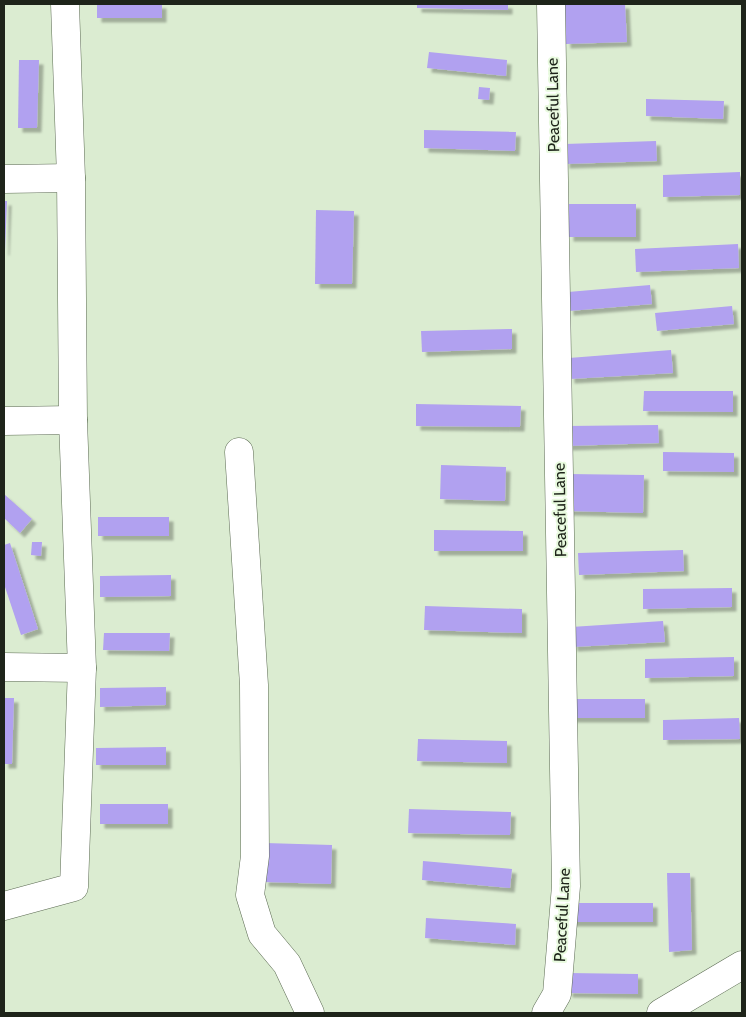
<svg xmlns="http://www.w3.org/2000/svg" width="746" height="1017" font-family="Cabin,sans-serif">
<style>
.building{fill:#b1a1f0;filter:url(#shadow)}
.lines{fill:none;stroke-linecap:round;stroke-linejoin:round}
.minor-casing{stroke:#5c6b53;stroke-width:29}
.minor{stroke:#fff;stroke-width:28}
.labels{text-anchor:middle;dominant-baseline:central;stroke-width:4;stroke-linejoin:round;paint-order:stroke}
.street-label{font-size:16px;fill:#1e241a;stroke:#e8fade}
</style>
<defs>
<filter id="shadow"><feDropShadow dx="4.5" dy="4.5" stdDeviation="1" flood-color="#0004"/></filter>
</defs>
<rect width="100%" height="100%" fill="#dbecd1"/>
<!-- building -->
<g class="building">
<rect x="97" y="4" width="65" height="14"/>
<path d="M417 4H508V10L417 8Z"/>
<path d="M625 4 627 42 566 44 564 5Z"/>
<path d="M429 52 507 60 506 76 427 68Z"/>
<path d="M19 60H39L37 128H18Z"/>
<path d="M479 87 490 88 489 100 478 99Z"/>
<path d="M646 99 724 101 723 119 646 116Z"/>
<path d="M424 130 516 132 515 151 424 148Z"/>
<path d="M656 141 657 161 565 164V144Z"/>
<path d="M740 172V195L663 197V175Z"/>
<path d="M4 201H7L5 251H4Z"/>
<rect x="569" y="204" width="67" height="33"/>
<path d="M316 210 354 211 352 284H315Z"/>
<path d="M738 244 739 268 636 272 635 249Z"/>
<path d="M650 285 652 304 569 311 568 292Z"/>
<path d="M732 306 734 324 657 331 655 313Z"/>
<path d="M512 329V349L422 352 421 331Z"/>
<path d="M671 350 673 373 570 379 569 358Z"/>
<path d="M644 391H733V412L643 411Z"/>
<path d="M416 404 521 406 520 427 416 426Z"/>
<path d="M658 425 659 443 567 446V426Z"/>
<path d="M663 452 734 453V472L663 471Z"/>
<path d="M441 465 506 467 505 501 440 499Z"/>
<path d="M568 474 644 475 643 513 567 511Z"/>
<path d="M4 494 32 519 20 533 4 518Z"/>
<rect x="98" y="517" width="71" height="19"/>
<path d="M434 530 523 531V551H434Z"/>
<path d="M32 542H42L41 556 31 555Z"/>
<path d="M10 543 38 629 21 635 4 584V545Z"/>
<path d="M683 550 684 571 579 575 578 553Z"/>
<path d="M171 575V596L100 597V576Z"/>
<path d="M732 588V607L643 609V589Z"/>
<path d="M425 606 522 609V633L424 630Z"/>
<path d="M663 621 665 642 573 647 571 627Z"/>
<path d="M104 633H170L169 651 103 650Z"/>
<path d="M734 657V676L645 678V659Z"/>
<path d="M166 687V705L100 707V688Z"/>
<path d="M4 698H14L12 764H4Z"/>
<path d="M570 699H645V718H571Z"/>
<path d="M739 718 740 739 663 740V720Z"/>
<path d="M418 739 507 741V763L417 761Z"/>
<path d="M166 747V765H96V748Z"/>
<rect x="100" y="804" width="68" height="20"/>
<path d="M409 809 511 812 510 835 408 833Z"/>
<path d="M265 843 332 845 331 884 264 882Z"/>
<path d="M423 861 512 869 510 888 422 880Z"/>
<path d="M667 873H690L692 950 669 952Z"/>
<rect x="571" y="903" width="82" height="19"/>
<path d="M426 918 516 924 515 945 425 938Z"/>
<path d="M568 973 638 974V994L568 993Z"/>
</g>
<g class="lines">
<defs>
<g id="minor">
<path d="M4 179 71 178"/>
<path d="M4 421 73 420"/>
<path d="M239 452 254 685 255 856 250 895 262 934 287 964 310 1013"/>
<path d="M4 667 82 668"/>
<path d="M4 906 74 887 82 668 73 420 71 178 65 4"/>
<path d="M546 1013 557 994 566 886 551 4"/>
<path d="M661 1013 742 965"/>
</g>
</defs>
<!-- minor casing -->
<use href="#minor" class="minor-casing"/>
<!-- minor -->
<use href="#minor" class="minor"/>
</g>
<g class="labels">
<!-- street labels -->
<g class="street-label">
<text transform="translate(553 105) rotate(-91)">Peaceful Lane</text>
<text transform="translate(560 510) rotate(-91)">Peaceful Lane</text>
<text transform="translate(562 915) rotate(-87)">Peaceful Lane</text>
</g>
</g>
<!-- border -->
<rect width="746" height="1017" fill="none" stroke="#1e241a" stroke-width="10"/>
</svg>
